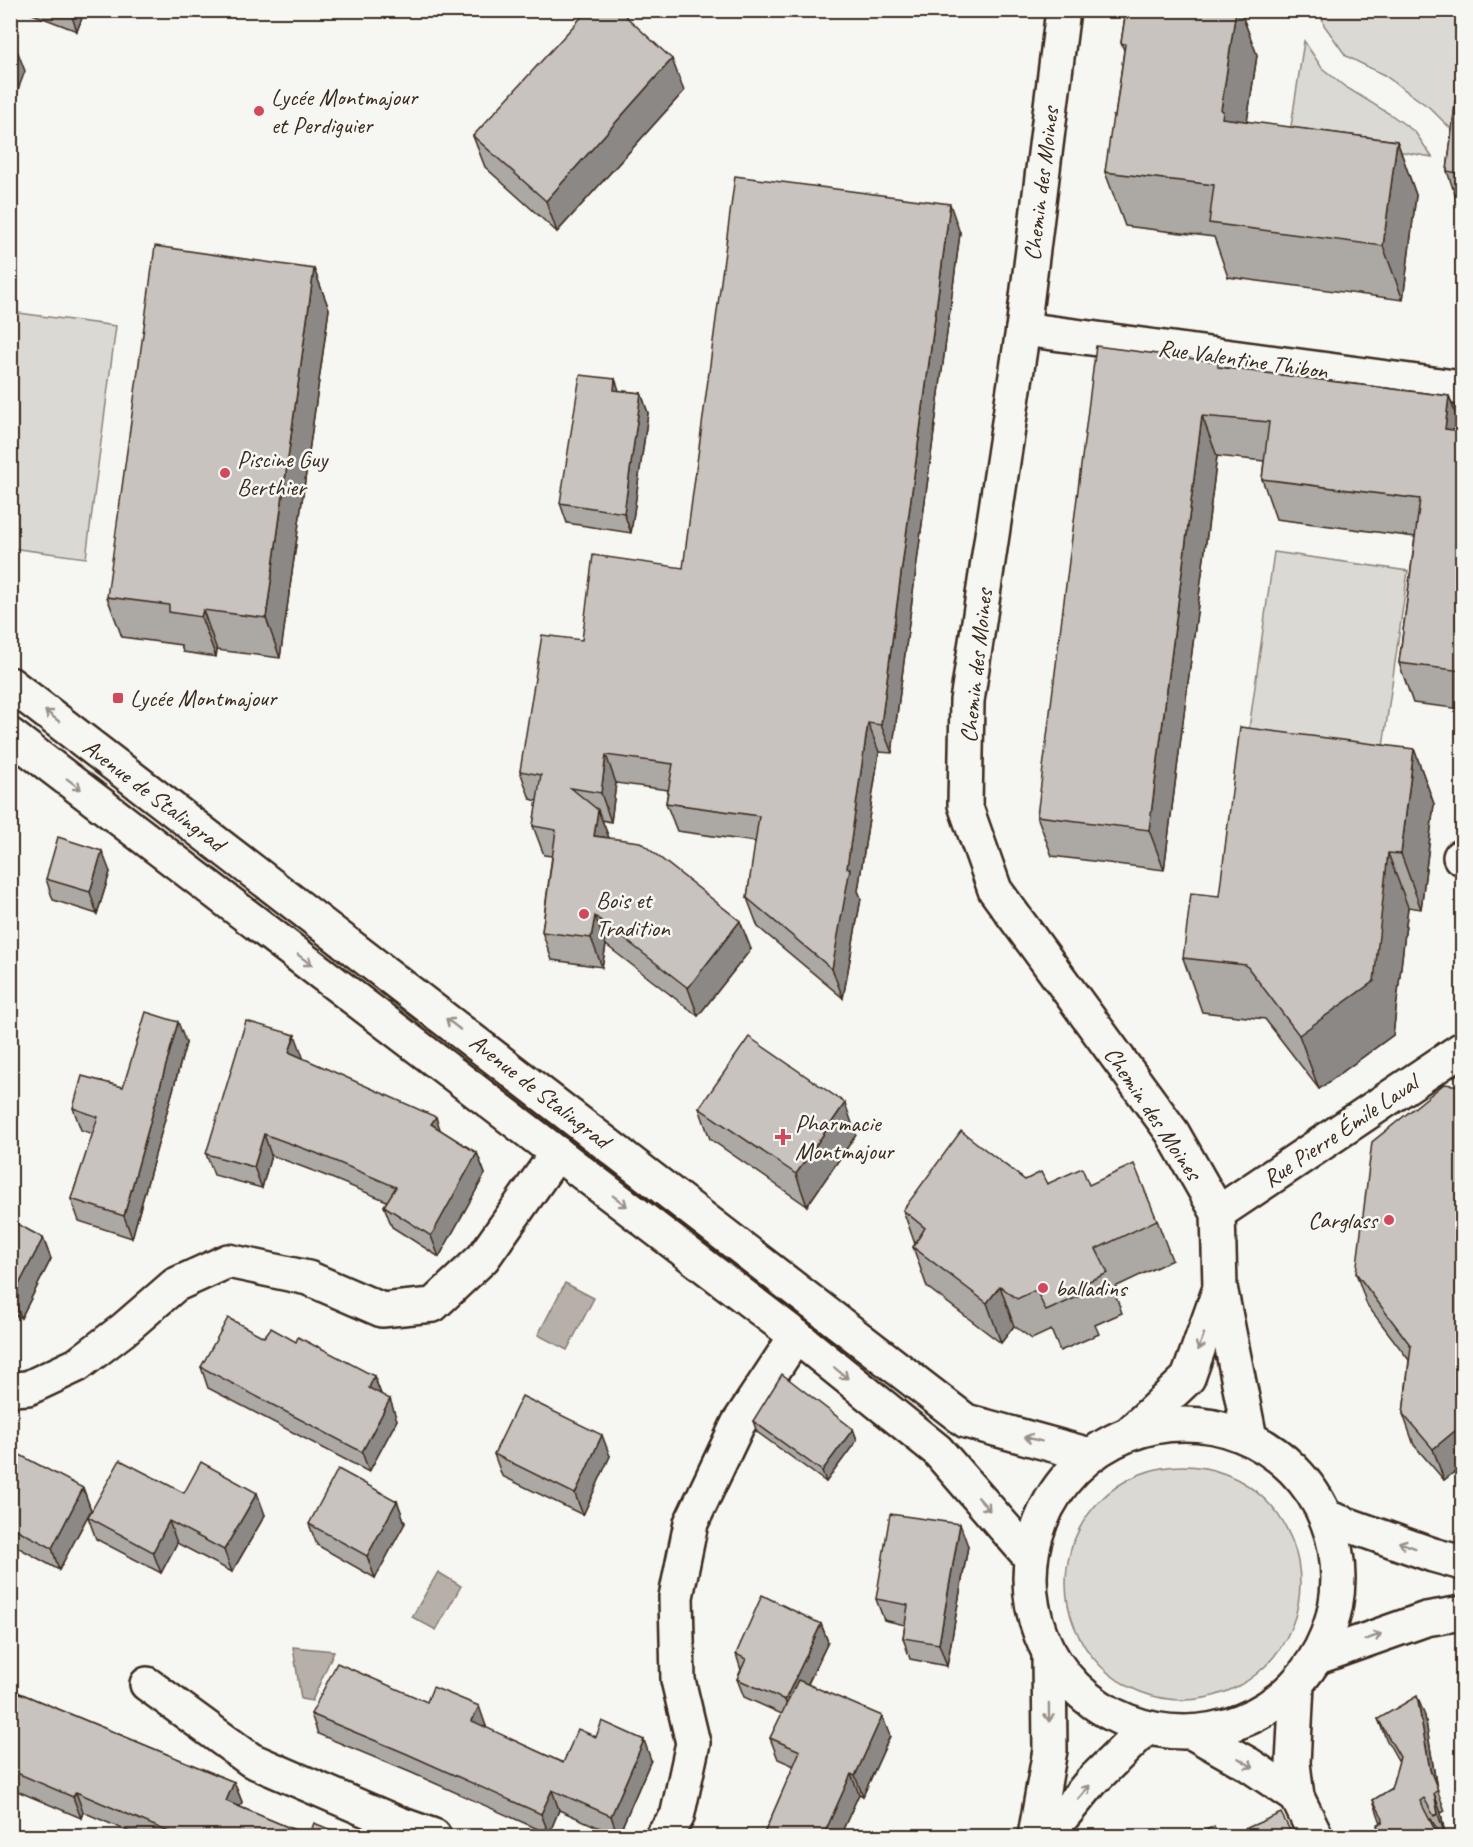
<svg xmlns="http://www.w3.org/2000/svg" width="1473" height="1847" font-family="Caveat,sans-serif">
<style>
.green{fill:#dad9d3;stroke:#8a8278;stroke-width:1.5}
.water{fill:#b6b0a9;stroke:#857a71;stroke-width:1.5}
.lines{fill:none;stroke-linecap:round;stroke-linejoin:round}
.minor-casing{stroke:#3b2a1e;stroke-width:38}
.major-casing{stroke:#3b2a1e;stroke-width:38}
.minor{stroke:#f6f6f2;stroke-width:33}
.major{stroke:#f6f6f2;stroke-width:33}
.wall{fill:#aca8a3;stroke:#3b2a1e;stroke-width:1.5}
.shaded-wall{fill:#8c8885;stroke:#3b2a1e;stroke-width:1.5}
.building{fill:#c8c3be;stroke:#3b2a1e;stroke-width:1.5}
.oneway{stroke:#989088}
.poi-dot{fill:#d1495b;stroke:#f6f6f2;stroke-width:2}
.labels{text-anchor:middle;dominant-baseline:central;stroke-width:5;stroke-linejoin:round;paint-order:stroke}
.poi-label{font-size:24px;fill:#3b2a1e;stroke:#f6f6f2;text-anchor:start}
.street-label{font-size:24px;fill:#3b2a1e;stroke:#f6f6f2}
</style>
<rect width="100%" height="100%" fill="#f6f6f2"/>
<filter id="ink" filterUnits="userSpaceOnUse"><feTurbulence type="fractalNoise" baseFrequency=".0167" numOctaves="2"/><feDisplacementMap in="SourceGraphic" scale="12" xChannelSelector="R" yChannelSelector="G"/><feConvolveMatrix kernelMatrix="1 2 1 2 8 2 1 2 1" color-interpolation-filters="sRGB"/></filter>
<g filter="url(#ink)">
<!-- green -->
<g class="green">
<path d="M1320 11H1462V71L1454 132 1430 108 1384 75 1346 56 1324 25Z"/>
<path d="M1304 41 1322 68 1344 86 1393 116 1415 132 1432 157 1290 133Z"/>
<path d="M11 312 116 326 86 558 11 548Z"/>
<path d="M1274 552 1408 571 1383 747 1249 729Z"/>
<circle cx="1183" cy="1583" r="117"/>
</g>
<!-- water -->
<g class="water">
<path d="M565 1283 594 1298 567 1350 538 1335Z"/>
<path d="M438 1572 461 1586 436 1630 412 1617Z"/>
<path d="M293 1647 334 1651 312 1701 301 1699Z"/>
</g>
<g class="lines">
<defs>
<g id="minor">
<path d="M1063 10 1023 329 967 701 965 805 995 890 1172 1132 1218 1213 1220 1287 1250 1438"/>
<path d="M1023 329 1462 388"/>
<path d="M1460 857H1462"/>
<path d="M1218 1213 1462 1049"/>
<path d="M10 1389 28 1388 77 1365 123 1330 175 1285 228 1261 308 1278 382 1310 433 1305 483 1258 557 1153"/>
<path d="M1131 1432 1188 1378 1220 1288"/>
<path d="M147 1684 251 1760 397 1823 434 1836"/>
<path d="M1297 1685 1293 1763 1297 1797 1316 1836"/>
<path d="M1195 1734 1248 1764 1297 1797"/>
<path d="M662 1836 677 1817 693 1743 678 1680 676 1597 691 1523 738 1424 796 1336"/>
</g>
<g id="major">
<path d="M10 684 966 1421 1090 1455"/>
<path d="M10 735 796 1336 937 1450 1031 1558"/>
<circle cx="1184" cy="1578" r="154"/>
<path d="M1326 1517 1433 1555 1462 1563"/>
<path d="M1318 1657 1426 1619 1462 1613"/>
<path d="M1035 1836 1050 1750 1049 1655"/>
<path d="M1046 1836 1091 1782 1145 1729"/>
</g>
</defs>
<!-- minor casing -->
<use href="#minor" class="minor-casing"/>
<!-- major casing -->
<use href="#major" class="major-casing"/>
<!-- minor -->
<use href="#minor" class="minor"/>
<!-- major -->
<use href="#major" class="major"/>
</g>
<!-- wall -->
<g class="wall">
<path d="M22 10H85L77 31Z"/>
<path d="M1126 10H1240L1257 55 1247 122 1397 141 1416 195 1403 300 1228 277 1214 237 1125 226 1105 172 1115 117 1124 50 1121 43Z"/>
<path d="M1462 48V215L1447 171Z"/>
<path d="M684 91 557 232 485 167 473 136Z"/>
<path d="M960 233 892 753 879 752 858 891 861 898 843 998 758 927 747 898 756 842 677 831 666 803 668 790 616 783 611 822 602 820 609 838 751 949 698 1016 606 945 602 967 552 960 542 932 552 856 544 855 533 826 537 801 530 799 520 771 582 640 683 568Z"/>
<path d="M314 269 329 309 280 658 217 650 216 657 183 652 181 645 122 637 107 597Z"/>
<path d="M1220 367 1449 396 1462 431V709L1413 703 1399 663 1415 537 1276 519 1262 479 1264 461 1217 456 1164 870 1052 856 1037 816Z"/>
<path d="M615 379 619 391 641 393 648 413 631 533 567 523 560 503Z"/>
<path d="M1414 749 1434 804 1421 909 1408 907 1393 1035 1319 1089 1265 1019 1202 1012 1183 958 1219 896Z"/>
<path d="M110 872 97 914 53 900 46 879Z"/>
<path d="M186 1043 132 1238 79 1221 71 1199 93 1134 81 1130 73 1108 123 1087Z"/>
<path d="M303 1057 302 1058 440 1130 477 1153 485 1174 439 1257 392 1227 384 1206 387 1201 324 1175 271 1155 262 1188 214 1175 206 1154Z"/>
<path d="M1462 1086V1466L1444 1480 1414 1445 1403 1414 1409 1360 1367 1305 1356 1273Z"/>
<path d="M699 1108 856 1135 807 1206 710 1139Z"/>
<path d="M1025 1180 1047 1184 1089 1185 1157 1220 1172 1260 1113 1288 1122 1313 1095 1325 1099 1334 1060 1351 1051 1330 1032 1339 1014 1326 1001 1343 927 1287 913 1247 915 1244 903 1210Z"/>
<path d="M10 1220 43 1238 51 1259 21 1318 10 1312Z"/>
<path d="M264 1337 296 1342 374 1376 381 1394 397 1420 369 1472 208 1388 201 1367Z"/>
<path d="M753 1421 853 1429 857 1440 826 1482 757 1432Z"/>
<path d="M494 1454 610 1456 583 1515 502 1476Z"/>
<path d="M10 1472 83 1488 91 1510 59 1570 10 1543Z"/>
<path d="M184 1493 265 1515 232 1572 177 1543 161 1573 96 1539 88 1517Z"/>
<path d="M397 1501 405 1523 375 1578 317 1545 309 1524Z"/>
<path d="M968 1546 947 1666 910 1659 903 1638 905 1625 884 1620 876 1599Z"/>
<path d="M821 1624 828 1642 808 1684 890 1736 863 1796 859 1794 840 1836H763L794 1766 778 1759 770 1738 782 1714 744 1697 737 1679 741 1670 736 1654Z"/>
<path d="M10 1689 234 1782 242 1802 240 1807 309 1836H139L83 1812 81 1818 10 1788Z"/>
<path d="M427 1702 486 1726V1728L563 1763 651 1760 618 1836 559 1810 549 1834 412 1773 318 1734 311 1714Z"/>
<path d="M1425 1716 1437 1789 1445 1811 1441 1813 1445 1835 1441 1836 1431 1819 1430 1820 1438 1836H1381L1377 1825 1381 1823 1373 1800 1391 1789 1399 1762 1386 1739 1378 1719Z"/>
</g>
<!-- shaded-wall -->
<g class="shaded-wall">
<path d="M85 10 77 31 70 11Z"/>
<path d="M1236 10H1240L1257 55 1241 161 1222 118 1221 110Z"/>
<path d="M17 50 25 71 10 111V69Z"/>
<path d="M672 59 684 91 557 232 546 201Z"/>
<path d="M1397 141 1416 195 1403 300 1383 246Z"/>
<path d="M950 204 960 233 892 753 881 725Z"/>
<path d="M314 269 329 309 280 658 266 618Z"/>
<path d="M615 379 622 399 614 390Z"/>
<path d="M641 393 648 413 631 533 624 513Z"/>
<path d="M1449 396 1462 432 1445 429Z"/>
<path d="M1202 416 1217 456 1164 870 1149 830Z"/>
<path d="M203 610 217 650 216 657 201 617Z"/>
<path d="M868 723 879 752 858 891 861 898 843 998 832 969Z"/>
<path d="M1414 749 1434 804 1421 909 1401 854Z"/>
<path d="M606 755 616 783 611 822 601 793Z"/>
<path d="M598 810 609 838 594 836Z"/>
<path d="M102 851 110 872 97 914 90 892Z"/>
<path d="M1388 853 1408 907 1393 1035 1319 1089 1299 1035Z"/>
<path d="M595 916 606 945 602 967 591 938Z"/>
<path d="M740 921 751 949 698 1016 688 988Z"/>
<path d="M178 1022 186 1043 132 1238 124 1216Z"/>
<path d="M295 1035 303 1057 297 1074 289 1052Z"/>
<path d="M845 1103 856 1135 807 1206 796 1174Z"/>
<path d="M436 1117 443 1138 431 1124Z"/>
<path d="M264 1134 271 1155 262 1188 254 1167Z"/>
<path d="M477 1153 485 1174 439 1257 431 1236Z"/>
<path d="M43 1238 51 1259 21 1318 13 1296Z"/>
<path d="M1000 1286 1014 1326 1001 1343 987 1303Z"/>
<path d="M374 1376 382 1397 369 1388Z"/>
<path d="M390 1399 397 1420 369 1472 362 1452Z"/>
<path d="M1462 1425V1466L1444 1480 1433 1449Z"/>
<path d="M853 1429 857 1440 826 1482 822 1471Z"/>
<path d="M602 1435 610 1456 583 1515 575 1494Z"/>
<path d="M83 1488 91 1510 59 1570 52 1548Z"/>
<path d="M257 1493 265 1515 232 1572 224 1550Z"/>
<path d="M397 1501 405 1523 375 1578 367 1556Z"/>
<path d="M169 1521 177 1543 161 1573 153 1552Z"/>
<path d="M960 1524 968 1546 947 1666 939 1644Z"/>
<path d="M821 1624 828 1642 791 1718 785 1700Z"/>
<path d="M1417 1696 1425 1716 1437 1790 1430 1770Z"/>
<path d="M479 1706 486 1726 480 1742 472 1721Z"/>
<path d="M882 1716 890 1736 863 1796 855 1776Z"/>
<path d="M644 1740 651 1760 618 1836 611 1816Z"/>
<path d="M851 1774 859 1794 840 1836H825L824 1834Z"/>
<path d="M234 1782 242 1802 233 1821 226 1801Z"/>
<path d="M552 1790 559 1810 549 1834 541 1814Z"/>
<path d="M76 1792 83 1812 81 1818 73 1797Z"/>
<path d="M1434 1793 1441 1813 1445 1835 1438 1814Z"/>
</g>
<!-- building -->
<g class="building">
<path d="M588 10H619L672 59 546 201 473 136Z"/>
<path d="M1126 10H1236L1221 110 1223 111 1222 118 1397 141 1383 246 1209 223 1214 185 1105 172 1113 116 1115 117 1125 44 1121 43Z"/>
<path d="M10 47 17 50 10 69Z"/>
<path d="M1462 48V174L1447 171Z"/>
<path d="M735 176 950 204 881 725 868 723 847 868 850 869 832 969 747 898 759 816 666 803 673 764 606 755 601 793 571 788 598 810 594 836 640 842 740 921 688 988 595 916 591 938 542 932 556 830 533 826 541 775 520 771 542 635 582 640 593 555 683 568Z"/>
<path d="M155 246 314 269 266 618 203 610 201 617 169 612V605L107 597Z"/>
<path d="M1096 346 1218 362V367L1449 396 1445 429 1462 431V671L1399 663 1420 499 1262 479 1269 422 1202 416 1149 830 1037 816Z"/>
<path d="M580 375 615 379 614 390 641 393 624 513 560 503Z"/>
<path d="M1240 727 1414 749 1401 854 1388 853 1374 981 1299 1035 1246 965 1183 958 1191 893 1219 896Z"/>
<path d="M58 837 102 851 90 892 46 879Z"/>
<path d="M146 1012 178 1022 124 1216 71 1199 98 1117 73 1108 82 1076 123 1087Z"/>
<path d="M246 1021 295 1035 289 1052 436 1117 431 1124 477 1153 431 1236 384 1206 396 1187 316 1153 264 1134 254 1167 206 1154Z"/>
<path d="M749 1037 845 1103 796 1174 699 1108Z"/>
<path d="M1444 1084 1462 1086V1425L1433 1449 1403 1414 1411 1346 1356 1273 1372 1142Z"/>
<path d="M961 1131 1025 1180 1041 1172 1047 1184 1082 1168 1089 1185 1134 1164 1157 1220 1096 1249 1108 1273 1080 1285 1084 1294 1046 1311 1036 1290 1017 1299 1000 1286 987 1303 913 1247 925 1228 903 1210Z"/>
<path d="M10 1220 43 1238 13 1296 10 1295Z"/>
<path d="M228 1318 264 1337 271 1328 296 1342 298 1337 317 1347V1346L374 1376 369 1388 390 1399 362 1452 201 1367Z"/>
<path d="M782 1374 853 1429 822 1471 753 1421Z"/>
<path d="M522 1396 602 1435 575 1494 494 1454Z"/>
<path d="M20 1455 83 1488 52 1548 10 1526V1472Z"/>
<path d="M120 1460 184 1493 201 1462 257 1493 224 1550 169 1521 153 1552 88 1517Z"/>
<path d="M338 1469 397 1501 367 1556 309 1524Z"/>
<path d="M890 1514 960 1524 939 1644 903 1638 908 1605 876 1599Z"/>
<path d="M762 1595 821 1624 785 1700 737 1679 746 1659 736 1654Z"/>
<path d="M337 1663 427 1702 433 1687 479 1706 472 1721 563 1763 578 1729 596 1737 602 1721 644 1740 611 1816 552 1790 541 1814 405 1753 311 1714Z"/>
<path d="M798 1680 882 1716 855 1776 851 1774 824 1834 829 1836H763L800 1751 770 1738Z"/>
<path d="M10 1689 234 1782 226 1801 309 1836H178L76 1792 73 1797 10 1770Z"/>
<path d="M1417 1696 1430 1770 1438 1790 1434 1793 1438 1814 1434 1816 1424 1798 1420 1801 1438 1836H1382L1377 1825 1384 1821 1382 1822 1383 1818 1373 1800 1391 1789 1400 1757 1378 1719Z"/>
<path d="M1281 1813 1293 1836H1229Z"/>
<path d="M314 1823 346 1836H309Z"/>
<path d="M1214 1826 1219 1836H1195Z"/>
</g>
<!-- one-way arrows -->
<defs><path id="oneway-shaft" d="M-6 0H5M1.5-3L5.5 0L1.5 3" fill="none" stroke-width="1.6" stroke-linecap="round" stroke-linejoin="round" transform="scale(1.5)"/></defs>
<g class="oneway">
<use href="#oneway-shaft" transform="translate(52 716) rotate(-142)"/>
<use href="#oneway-shaft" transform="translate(74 784) rotate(37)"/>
<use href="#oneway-shaft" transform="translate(305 960) rotate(37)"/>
<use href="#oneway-shaft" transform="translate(453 1024) rotate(-142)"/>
<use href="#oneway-shaft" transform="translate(620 1201) rotate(37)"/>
<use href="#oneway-shaft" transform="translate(1201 1342) rotate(110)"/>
<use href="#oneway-shaft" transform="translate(841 1373) rotate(39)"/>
<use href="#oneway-shaft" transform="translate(1033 1439) rotate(-165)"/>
<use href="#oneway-shaft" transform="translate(984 1504) rotate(49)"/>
<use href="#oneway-shaft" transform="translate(1407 1545) rotate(-160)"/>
<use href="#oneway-shaft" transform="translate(1373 1637) rotate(-20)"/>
<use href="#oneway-shaft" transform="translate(1049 1713) rotate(89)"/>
<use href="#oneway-shaft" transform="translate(1246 1763) rotate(32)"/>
<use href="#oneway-shaft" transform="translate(1084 1792) rotate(-50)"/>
</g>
</g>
<!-- markers -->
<g class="poi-dot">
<circle cx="259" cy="111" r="6"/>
<circle cx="225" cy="473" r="6"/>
<rect x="112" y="692" width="12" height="12" rx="3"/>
<circle cx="584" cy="914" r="6"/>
<path d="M780 1128h6v6h6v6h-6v6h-6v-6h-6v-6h6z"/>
<circle cx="1389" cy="1220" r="6"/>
<circle cx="1043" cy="1288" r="6"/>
</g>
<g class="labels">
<!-- poi labels -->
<g class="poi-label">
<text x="271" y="97">Lycée Montmajour<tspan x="271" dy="28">et Perdiguier</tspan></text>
<text x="237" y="459">Piscine Guy<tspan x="237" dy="28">Berthier</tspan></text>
<text x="130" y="698">Lycée Montmajour</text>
<text x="596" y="900">Bois et<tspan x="596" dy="28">Tradition</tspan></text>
<text x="795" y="1123">Pharmacie<tspan x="795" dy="28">Montmajour</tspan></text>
<text x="1377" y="1220" text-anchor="end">Carglass</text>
<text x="1055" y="1288">balladins</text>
</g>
<!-- street labels -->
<g class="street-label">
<text transform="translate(1041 184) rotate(-83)">Chemin des Moines</text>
<text transform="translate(1243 359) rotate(8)">Rue Valentine Thibon</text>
<text transform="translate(976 666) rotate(-84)">Chemin des Moines</text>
<text transform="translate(154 795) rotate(37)">Avenue de Stalingrad</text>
<text transform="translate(540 1091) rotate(38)">Avenue de Stalingrad</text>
<text transform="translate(1153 1113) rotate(56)">Chemin des Moines</text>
<text transform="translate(1340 1131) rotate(-34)">Rue Pierre Émile Laval</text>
</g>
</g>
<!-- margin -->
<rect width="1473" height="1847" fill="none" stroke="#f6f6f2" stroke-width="36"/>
<rect x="18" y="18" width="1437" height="1811" fill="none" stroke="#3b2a1e" stroke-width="2" filter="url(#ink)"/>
</svg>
